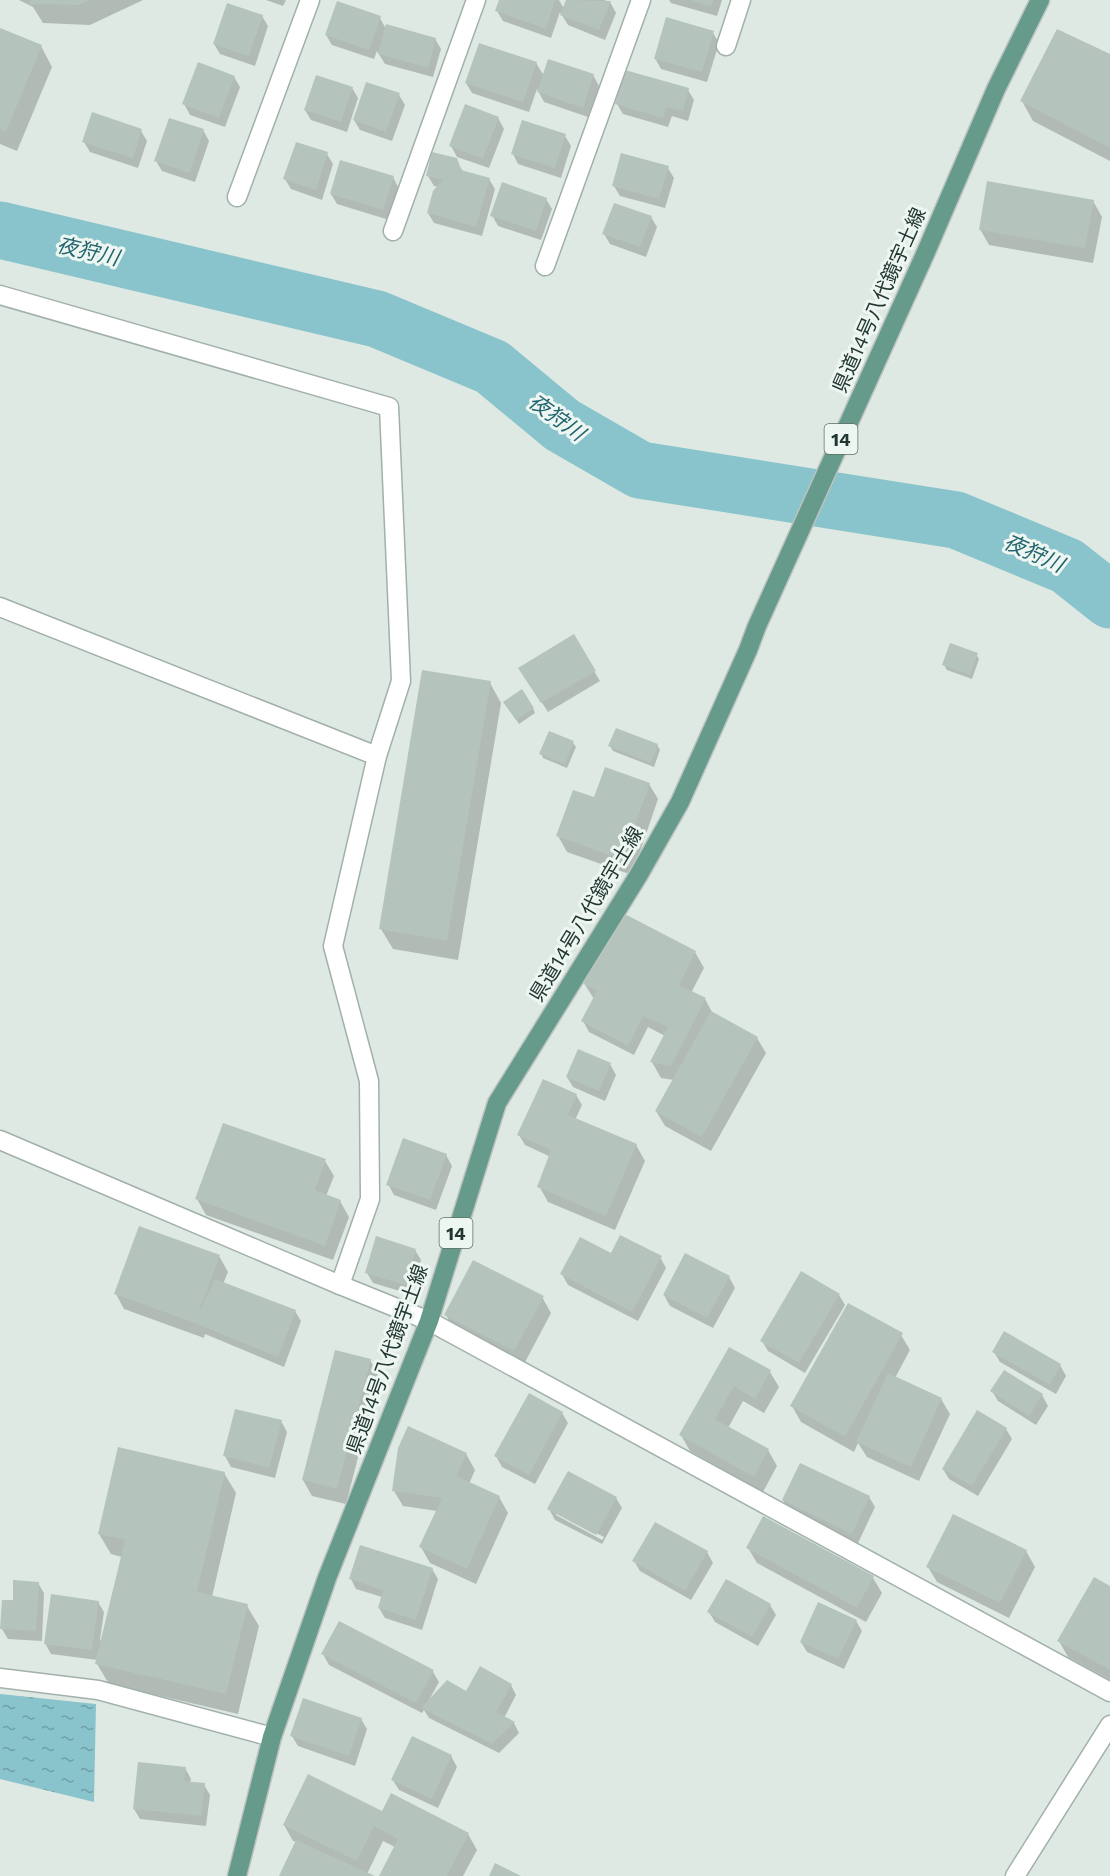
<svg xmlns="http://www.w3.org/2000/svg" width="1110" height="1876" font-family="'Work Sans','Noto Sans JP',sans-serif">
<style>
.water{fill:url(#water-ripples)}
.shadow{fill:#0003;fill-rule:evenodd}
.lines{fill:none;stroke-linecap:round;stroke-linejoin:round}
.river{stroke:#89c3cb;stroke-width:57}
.building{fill:#b4c3bc}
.street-casing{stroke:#a2b0aa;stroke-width:21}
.primary-casing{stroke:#bcc3c1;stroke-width:21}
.street{stroke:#fff;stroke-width:18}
.primary{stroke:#669b8b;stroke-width:18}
.labels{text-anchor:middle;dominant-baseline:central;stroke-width:6;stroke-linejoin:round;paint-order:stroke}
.shield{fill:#eef6f2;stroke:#5e706a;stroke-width:1.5}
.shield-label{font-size:18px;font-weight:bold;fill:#213730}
.street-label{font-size:20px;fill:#213730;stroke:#eef6f2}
.water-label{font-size:21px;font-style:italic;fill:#20646e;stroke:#eef6f2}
</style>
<defs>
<pattern id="water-ripples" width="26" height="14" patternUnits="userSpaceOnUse" patternTransform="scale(1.5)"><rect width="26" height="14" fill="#89c3cb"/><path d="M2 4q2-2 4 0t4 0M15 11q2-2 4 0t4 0" fill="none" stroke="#709fa5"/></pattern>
</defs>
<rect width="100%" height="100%" fill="#dee9e3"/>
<!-- water -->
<path class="water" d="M0 1694 96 1704 94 1802 0 1779Z"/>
<!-- shadow -->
<g class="shadow">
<path d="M19 0H143L90 25 43 23 33 7Z"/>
<path d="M266 0H286L283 6Z"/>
<path d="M501 0H559L564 9 568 0H604L610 2 616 13 605 40 568 25 560 12 551 38 503 21 497 11Z"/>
<path d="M669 0H722L717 16 671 3Z"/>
<path d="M262 16 268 26 255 66 220 54 214 44Z"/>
<path d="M380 18 386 29 435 39 441 49 433 77 385 64 377 51 374 59 332 45 326 35Z"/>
<path d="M0 30 41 46 52 67 17 151 0 144Z"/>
<path d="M713 33 719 43 707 82 661 69 655 58Z"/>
<path d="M1110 56V161L1033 121 1022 101Z"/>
<path d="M536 63 544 76 593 75 599 86 588 117 544 102 537 89 529 112 472 93 466 83Z"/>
<path d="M234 77 240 87 225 127 190 115 184 104Z"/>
<path d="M352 88 358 98 347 132 311 120 305 110Z"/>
<path d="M688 90 694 100 688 121 672 116 668 127 623 114 617 104Z"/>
<path d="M399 95 405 105 392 141 360 130 354 120Z"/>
<path d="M498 118 504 129 489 168 457 157 451 146Z"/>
<path d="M203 130 209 141 195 182 162 171 156 161Z"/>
<path d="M141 131 147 141 138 168 90 152 84 142Z"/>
<path d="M565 136 571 146 561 178 518 164 513 154Z"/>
<path d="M327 154 333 164 322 200 291 189 285 179Z"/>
<path d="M456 159 463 172 489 179 495 189 482 236 434 223 428 213 439 187 434 186 428 176Z"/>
<path d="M668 168 674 178 665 208 620 196 614 186Z"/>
<path d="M393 177 398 187 389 220 337 204 331 194Z"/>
<path d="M546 199 552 209 541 240 498 226 492 215Z"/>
<path d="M1093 201 1102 217 1093 263 989 245 980 229Z"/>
<path d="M651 217 657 227 646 257 610 244 604 234Z"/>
<path d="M573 636 600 681 548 712 526 678Z"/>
<path d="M976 654 979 659 972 679 947 670 944 665Z"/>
<path d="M490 683 501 703 458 960 393 949 381 929Z"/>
<path d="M508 707 533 708 535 713 519 724Z"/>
<path d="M573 743 576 747 567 768 543 758 541 753Z"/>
<path d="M657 745 660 750 654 767 613 751 610 746Z"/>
<path d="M649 784 658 799 632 875 567 852 558 836 595 799Z"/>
<path d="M695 952 704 968 691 993 705 999 713 1014 757 1038 766 1053 711 1151 665 1126 656 1111 674 1080 661 1078 652 1062 665 1036 648 1027 634 1055 589 1032 583 1021 594 999 584 983Z"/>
<path d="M610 1064 616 1075 605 1101 573 1087 567 1077Z"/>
<path d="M576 1095 582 1105 575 1120 636 1145 645 1161 615 1230 548 1202 539 1186 551 1157 525 1145 519 1135Z"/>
<path d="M446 1155 452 1166 436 1210 394 1195 388 1184Z"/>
<path d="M325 1161 334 1176 326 1196 340 1201 349 1217 333 1260 206 1215 197 1199Z"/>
<path d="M415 1250 421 1260 410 1294 373 1283 367 1273Z"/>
<path d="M219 1256 228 1272 223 1284 295 1311 301 1321 284 1367 205 1334 204 1338 124 1309 116 1294Z"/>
<path d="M660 1257 666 1268 638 1321 568 1285 562 1274Z"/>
<path d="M729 1277 735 1288 713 1328 670 1306 664 1295Z"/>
<path d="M839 1295 845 1305 805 1373 768 1351 762 1341Z"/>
<path d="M542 1297 551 1313 523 1366 455 1331 446 1315Z"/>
<path d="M901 1335 910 1350 895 1378 941 1399 950 1414 919 1481 867 1457 858 1443 854 1452 801 1422 792 1406Z"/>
<path d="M730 1349 770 1372 779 1387 764 1413 743 1401 728 1428 768 1450 777 1466 763 1492 690 1451 681 1435Z"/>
<path d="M994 1352 1060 1365 1066 1376 1056 1394 1000 1362Z"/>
<path d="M370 1360 379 1376 346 1504 312 1496 303 1480Z"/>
<path d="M992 1391 1042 1395 1048 1406 1036 1425 998 1401Z"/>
<path d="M562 1413 568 1423 535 1484 502 1467 496 1456Z"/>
<path d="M281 1421 287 1432 275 1478 231 1467 225 1456Z"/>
<path d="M1006 1429 1012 1439 978 1496 949 1479 943 1469Z"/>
<path d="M466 1454 475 1470 469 1484 499 1497 508 1513 476 1584 430 1563 421 1547 437 1511 403 1506 394 1491Z"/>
<path d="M224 1473 236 1493 212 1597 247 1606 259 1626 238 1714 109 1684 97 1664 98 1660 51 1654 45 1643 98 1602 104 1612 100 1640 102 1641 122 1557 111 1554 99 1534Z"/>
<path d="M869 1497 875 1507 858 1543 789 1511 783 1500Z"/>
<path d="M616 1498 622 1508 602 1544 555 1520 549 1509ZM556 1512 604 1537 602 1540 556 1515Z"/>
<path d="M748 1548 873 1578 882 1593 866 1622 757 1563Z"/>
<path d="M1026 1551 1035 1567 1009 1618 937 1582 928 1567Z"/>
<path d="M707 1552 713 1563 691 1600 640 1571 634 1561Z"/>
<path d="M432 1569 438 1579 422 1630 385 1618 379 1608 382 1597 356 1589 351 1579Z"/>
<path d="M38 1583 44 1593 42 1641 8 1639 2 1629 14 1602Z"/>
<path d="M1110 1588V1680L1068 1657 1059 1641Z"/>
<path d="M770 1605 776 1615 758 1646 715 1622 709 1612Z"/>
<path d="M856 1621 862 1631 844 1669 807 1652 801 1642Z"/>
<path d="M323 1654 433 1672 439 1682 429 1700 511 1685 516 1695 504 1718 514 1723 519 1733 499 1753 429 1718 424 1710 422 1713 329 1665Z"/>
<path d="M361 1719 367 1729 355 1766 298 1746 292 1736Z"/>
<path d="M451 1756 457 1767 438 1808 399 1790 393 1780Z"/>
<path d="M185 1768 191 1779 190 1783 204 1785 210 1795 206 1826 140 1819 134 1809Z"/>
<path d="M382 1813 468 1834 477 1850 463 1876H380L395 1847 383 1841 367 1874 371 1876H281L297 1842 293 1841 284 1825Z"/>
</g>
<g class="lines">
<!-- river -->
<path class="river" d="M0 230 377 319 492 367 562 425 640 470 956 520 1067 566 1110 600"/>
</g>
<!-- building -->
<g class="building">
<path d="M31 0H89L78 5 29 4Z"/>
<path d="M499 0H555L546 29 495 11Z"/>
<path d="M566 0 611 1 599 30 560 15Z"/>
<path d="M690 0H713L711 7Z"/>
<path d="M337 1 381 16 369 50 325 35Z"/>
<path d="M227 3 263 15 249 56 213 44Z"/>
<path d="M666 17 714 31 702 72 654 59Z"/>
<path d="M386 24 436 38 428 68 378 54Z"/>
<path d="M0 28 42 45 6 132 0 129Z"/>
<path d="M1057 29 1110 54V148L1020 101Z"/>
<path d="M479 43 537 62 523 102 465 83Z"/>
<path d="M548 59 594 74 583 108 537 92Z"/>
<path d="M198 62 235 76 219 118 182 104Z"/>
<path d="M625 70 689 88 683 111 666 107 663 118 615 104Z"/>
<path d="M316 75 353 87 341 122 304 110Z"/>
<path d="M366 82 400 93 386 132 353 120Z"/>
<path d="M465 104 499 117 483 159 449 146Z"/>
<path d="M92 112 142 129 133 158 82 142Z"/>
<path d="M169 118 204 129 190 173 154 161Z"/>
<path d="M522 120 566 134 555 168 511 154Z"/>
<path d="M296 142 328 152 316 190 283 179Z"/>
<path d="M432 152 457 158 461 170 490 178 476 227 427 213 433 191 443 180 426 176Z"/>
<path d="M621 153 669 166 659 199 612 186Z"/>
<path d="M340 160 394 176 383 210 330 194Z"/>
<path d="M987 181 1094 200 1085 248 979 230Z"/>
<path d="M502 182 547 198 536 231 490 216Z"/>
<path d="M614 203 652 216 640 247 602 234Z"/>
<path d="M574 634 596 671 541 703 518 668Z"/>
<path d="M950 643 978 653 970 675 942 665Z"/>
<path d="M422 670 491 681 447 941 379 929Z"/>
<path d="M522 689 534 708 516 720 503 702Z"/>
<path d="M616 728 658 744 651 763 608 746Z"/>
<path d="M549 731 574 741 565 764 539 754Z"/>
<path d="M605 767 650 783 623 860 556 836 573 790 594 797Z"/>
<path d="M619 911 696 951 679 985 706 998 671 1066 650 1062 668 1027 643 1016 628 1046 581 1021 597 991 582 983Z"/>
<path d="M711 1011 758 1037 702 1137 655 1111Z"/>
<path d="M578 1049 611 1063 599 1091 566 1077Z"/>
<path d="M543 1079 577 1094 568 1115 637 1144 606 1216 537 1187 551 1150 517 1135Z"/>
<path d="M223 1123 326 1159 315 1190 341 1200 325 1246 195 1199Z"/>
<path d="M403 1138 447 1154 430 1200 386 1185Z"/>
<path d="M139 1226 220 1255 197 1317 215 1279 296 1310 278 1357 195 1323 114 1294Z"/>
<path d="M620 1235 662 1256 632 1312 560 1274 580 1237 611 1253Z"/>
<path d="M376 1236 416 1249 405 1285 365 1273Z"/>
<path d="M685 1253 730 1276 707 1318 663 1295Z"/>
<path d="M473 1260 544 1296 514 1351 444 1315Z"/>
<path d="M801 1271 840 1294 799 1363 760 1341Z"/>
<path d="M848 1303 903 1333 845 1437 790 1406Z"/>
<path d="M1004 1331 1061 1364 1050 1385 992 1352Z"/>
<path d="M729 1347 771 1370 755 1399 734 1386 715 1419 769 1449 754 1477 679 1435Z"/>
<path d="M335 1350 371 1359 337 1489 302 1480Z"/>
<path d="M1004 1370 1043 1394 1029 1416 990 1391Z"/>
<path d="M888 1373 942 1398 911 1467 856 1442Z"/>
<path d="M529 1393 563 1412 529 1475 494 1456Z"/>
<path d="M235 1409 282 1420 269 1468 223 1456Z"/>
<path d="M977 1410 1007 1428 972 1486 942 1469Z"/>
<path d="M408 1426 467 1453 456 1476 500 1496 467 1569 419 1547 442 1498 392 1491 398 1448Z"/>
<path d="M118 1447 225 1472 197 1592 248 1604 226 1694 95 1664 125 1540 98 1534Z"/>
<path d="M800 1463 870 1496 852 1534 782 1500Z"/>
<path d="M568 1471 617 1497 596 1535 547 1509Z"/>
<path d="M953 1514 1027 1550 1000 1603 926 1567Z"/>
<path d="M763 1516 874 1576 857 1608 746 1548Z"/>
<path d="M655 1522 708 1551 685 1591 632 1561Z"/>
<path d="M360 1545 433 1568 416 1620 378 1608 383 1590 349 1579Z"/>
<path d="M1094 1577 1110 1586V1670L1057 1641Z"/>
<path d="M726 1579 771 1604 752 1637 707 1612Z"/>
<path d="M13 1580 39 1582 36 1631 0 1629 2 1600H13Z"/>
<path d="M51 1594 99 1601 92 1650 44 1644Z"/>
<path d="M818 1602 857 1620 838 1659 800 1642Z"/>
<path d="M339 1621 434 1670 416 1703 321 1654Z"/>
<path d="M480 1666 512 1684 496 1712 515 1722 492 1744 421 1708 447 1680 466 1691Z"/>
<path d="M303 1698 362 1718 349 1756 290 1736Z"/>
<path d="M412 1736 452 1755 432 1799 391 1780Z"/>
<path d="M138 1762 186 1767 184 1781 205 1783 201 1816 133 1809Z"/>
<path d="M308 1774 382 1811 391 1793 469 1833 447 1876H379L398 1839 374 1826 357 1861 283 1825Z"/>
<path d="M296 1840 375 1876H279Z"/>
<path d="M495 1863 521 1876H489Z"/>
</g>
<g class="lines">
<defs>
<g id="street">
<path d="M726 46 741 0"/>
<path d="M237 197 310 0"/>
<path d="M393 231 476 0"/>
<path d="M545 266 641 0"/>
<path d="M0 295 389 407 401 681 377 756 333 946 369 1081 370 1199 340 1285 429 1321 1110 1692"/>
<path d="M0 607 377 756"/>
<path d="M0 1140 340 1285"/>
<path d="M0 1678 98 1690 272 1737"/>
<path d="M1015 1876 1110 1725"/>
</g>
<path id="primary" d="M237 1876 272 1737 327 1578 429 1321 497 1103 638 876 680 802 748 650 757 626 926 252 996 89 1040 0"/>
</defs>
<!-- street casing -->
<use href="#street" class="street-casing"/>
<!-- primary casing -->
<use href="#primary" class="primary-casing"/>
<!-- street -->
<use href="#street" class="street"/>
<!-- primary -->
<use href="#primary" class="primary"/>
</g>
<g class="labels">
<!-- shield labels -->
<g class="shield">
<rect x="824.5" y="424" width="33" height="30" rx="4.5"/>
<rect x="439.5" y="1218" width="33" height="30" rx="4.5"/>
</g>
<g class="shield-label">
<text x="841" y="439">14</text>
<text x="456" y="1233">14</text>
</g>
<!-- street labels -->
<g class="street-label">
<text transform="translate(879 300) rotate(-66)">県道14号八代鏡宇土線</text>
<text transform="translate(586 914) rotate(-59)">県道14号八代鏡宇土線</text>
<text transform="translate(387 1359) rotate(-70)">県道14号八代鏡宇土線</text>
</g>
<!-- water labels -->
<g class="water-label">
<text transform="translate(88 251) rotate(13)">夜狩川</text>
<text transform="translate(557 417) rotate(36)">夜狩川</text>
<text transform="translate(1034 553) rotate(24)">夜狩川</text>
</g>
</g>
</svg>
